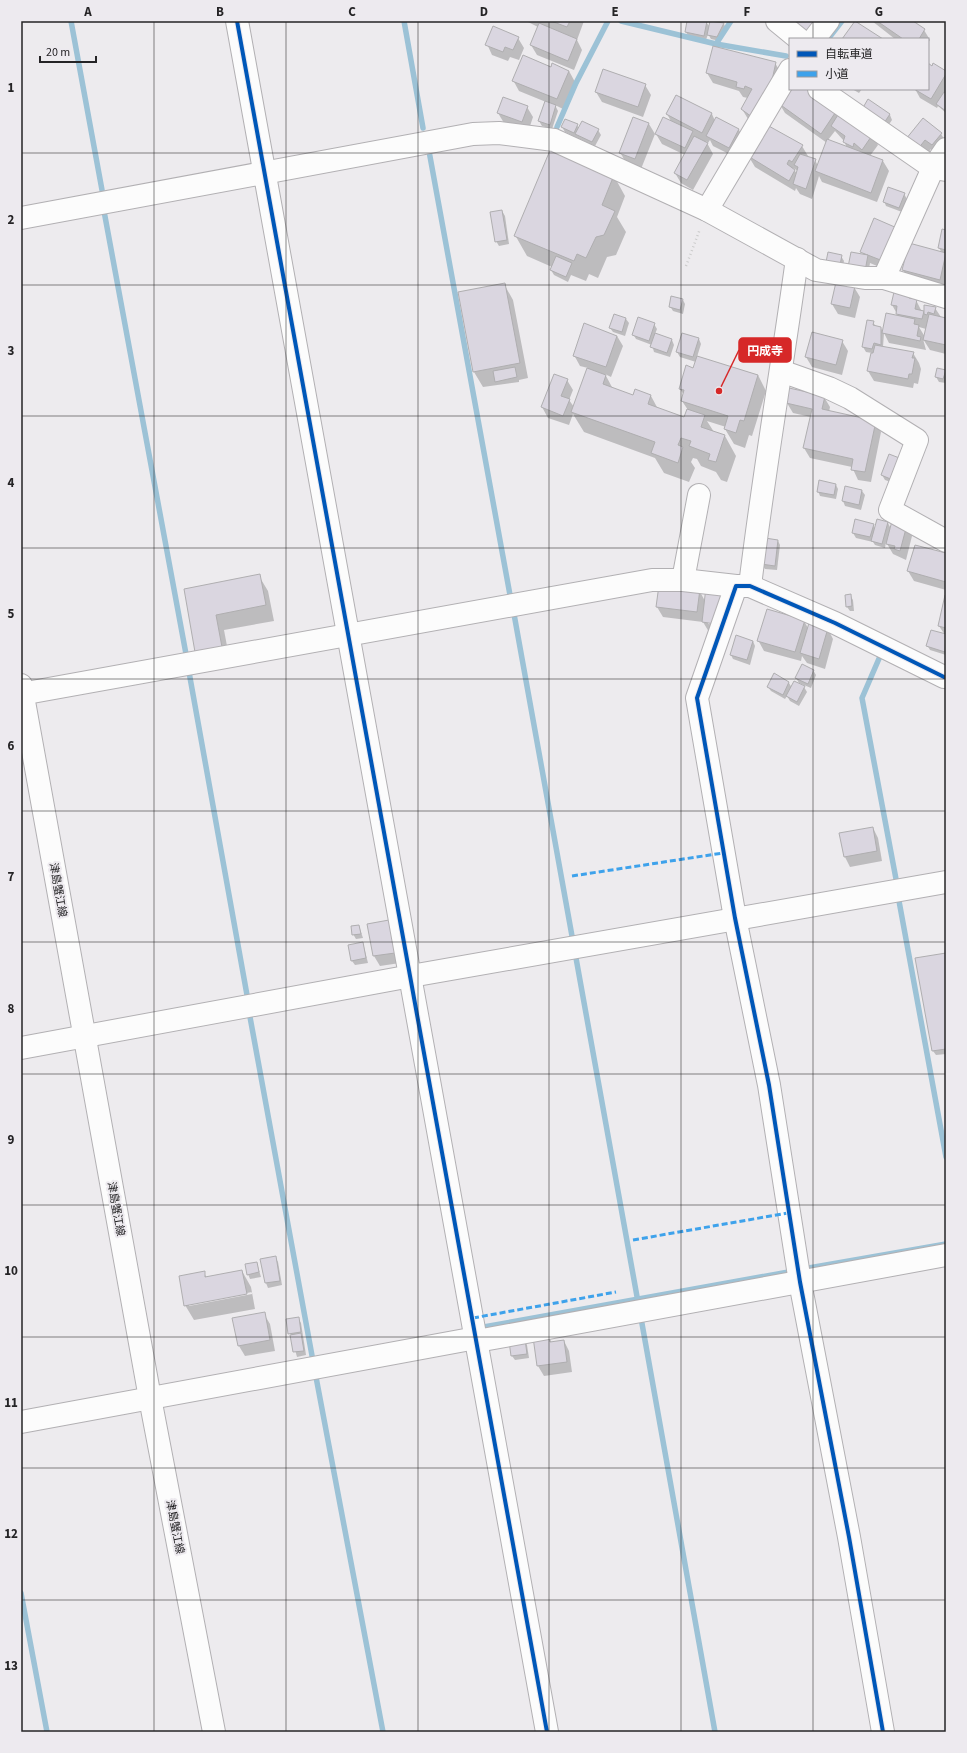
<svg xmlns="http://www.w3.org/2000/svg" width="967" height="1753" font-family="'Source Sans 3','Noto Sans JP',sans-serif">
<style>
.shadow{fill:#0003;fill-rule:evenodd}
.lines{fill:none;stroke-linecap:round;stroke-linejoin:round}
.stream{stroke:#9cc2d6;stroke-width:5.5}
.building{fill:#dad6e0;stroke:#afaeb0}
.minor-casing{stroke:#b2b0b3;stroke-width:24}
.major-casing{stroke:#b2b0b3;stroke-width:24}
.path{stroke:#cacaca;stroke-width:2.5;stroke-dasharray:1 3;stroke-linecap:butt}
.minor{stroke:#fcfcfc;stroke-width:22}
.major{stroke:#fcfcfc;stroke-width:22}
.quiet{stroke:#3ea2eb;stroke-width:3;stroke-dasharray:6 3;stroke-linecap:butt}
.cycleway-casing{stroke:#edeaef;stroke-width:6}
.cycleway{stroke:#0057b8;stroke-width:4}
.grid{fill:none;stroke:#252426;stroke-width:1;stroke-opacity:0.55}
.labels{text-anchor:middle;dominant-baseline:central;stroke-width:4;stroke-linejoin:round;paint-order:stroke}
.street-label{font-size:11px;fill:#252426;stroke:#edeaef}
.leader{fill:none;stroke:#d62828;stroke-width:1.5}
.callout-dot{fill:#d62828;stroke:#edeaef;stroke-width:1.5}
.callout{fill:#d62828;stroke:#d62828;stroke-width:1.5}
.callout-label{font-size:12px;text-anchor:middle;font-weight:bold;fill:#fff}
.neatline{fill:none;stroke:#252426;stroke-width:1.5}
.grid-label{font-size:13px;text-anchor:middle;font-weight:bold;fill:#252426}
</style>
<rect width="100%" height="100%" fill="#edebee"/>
<!-- shadow -->
<g class="shadow">
<path d="M526 21H584L577 40 582 50 574 70 537 55 531 45 538 27Z"/>
<path d="M688 21 706 22 710 27 711 21 724 24 726 29 720 41 711 39 708 34 706 40 688 36 686 32Z"/>
<path d="M872 21H912L924 30 930 40 928 43V39H895Z"/>
<path d="M518 38 524 48 519 60 510 57 508 61 492 55 487 44Z"/>
<path d="M775 63 781 73 748 119 742 109 748 98 743 97 739 91 713 83 707 73Z"/>
<path d="M928 64 946 72V113L938 106 937 108 920 98 915 89H928Z"/>
<path d="M551 68 569 71 575 82 563 109 555 105 558 111 552 129 542 126 539 121 546 102 519 91 513 80Z"/>
<path d="M645 85 651 95 643 117 602 102 596 92Z"/>
<path d="M790 89H813L872 135 878 145 870 156 883 161 889 171 877 202 822 182 819 176 812 199 800 194 796 188 795 191 755 167 749 157 802 146 808 156 807 158 815 160 818 166 827 143 785 113 779 103ZM835 131 844 141 847 148 828 140ZM793 168 798 171 797 174Z"/>
<path d="M852 89H862L859 93Z"/>
<path d="M677 96 712 114 715 121 717 118 739 130 744 140 735 157 713 146 710 140 708 143 706 141 713 154 693 190 681 183 675 173 685 155 662 144 656 134 672 123 667 114Z"/>
<path d="M868 101 890 115 892 120 885 130Z"/>
<path d="M527 107 533 117 528 132 504 123 498 113Z"/>
<path d="M649 124 655 134 641 169 626 163 620 152Z"/>
<path d="M577 125 579 129 598 130 601 135 595 146 565 132 562 127Z"/>
<path d="M941 134 946 142 938 155 931 149 924 158 907 139Z"/>
<path d="M614 176 625 196 617 217 626 232 616 255 607 257 598 278 589 274 586 281 571 275 568 282 554 275 551 270 552 267 527 256 515 235Z"/>
<path d="M904 194 907 199 902 212 886 206 884 201Z"/>
<path d="M502 211 505 216 509 244 499 246 496 241Z"/>
<path d="M896 229 889 271 870 263 868 275 852 272 864 256 862 252Z"/>
<path d="M946 231V287L909 280 903 270 942 253 939 248Z"/>
<path d="M841 256 844 261 842 269 830 266Z"/>
<path d="M837 283 854 287 860 297 855 318 838 314 832 304Z"/>
<path d="M504 284 513 300 528 378 519 380V382L483 387 474 372Z"/>
<path d="M909 296 911 299 916 300 922 312H925L935 308 941 317 946 319V354L930 350 923 339 926 350 889 343 884 333 883 347 913 353 919 363 921 369 918 384 914 383 913 388 874 381 868 371 872 353 866 352 863 347 873 322 876 327 881 328 883 333 899 317 892 305ZM919 327 926 329 925 337Z"/>
<path d="M683 300 685 304 683 314 673 311 670 306Z"/>
<path d="M614 315 626 319 629 323 625 336 613 332 610 328Z"/>
<path d="M654 324 657 329 655 334 672 340 674 345 670 357 654 352 652 345 636 339 633 334Z"/>
<path d="M617 336 623 346 611 377 605 374 613 389 634 396H651L658 409 685 419 688 410 682 401 684 395 680 389 694 369 696 362 680 357 677 352 699 339 701 344 697 357 758 375 766 391 752 436 749 435 745 448 734 444 725 429 726 427 707 421 714 432 725 436 736 456 727 482 721 480 716 472 701 466 697 459 693 458 691 462 695 468 689 482 664 473 655 458 584 432 573 414 569 425 548 418 542 407 567 380 573 390 569 400 574 407 588 368 580 366 574 355Z"/>
<path d="M842 341 848 351 842 375 812 367 806 357Z"/>
<path d="M945 371 946 383 939 382 936 377Z"/>
<path d="M790 390 824 397 830 407 829 412 875 422 881 432 871 482 858 480 852 467 810 458 804 448 811 417 793 413 787 403Z"/>
<path d="M889 455 896 484 885 480 882 475Z"/>
<path d="M836 485 838 489 836 499 820 496 818 491Z"/>
<path d="M846 487 862 491 865 495 861 510 845 506 843 501Z"/>
<path d="M894 519 913 532 906 560 893 554 886 542 885 548 875 545 873 542 856 538 853 533 873 525 875 529 878 520 888 523 891 529Z"/>
<path d="M778 541 780 545 777 570 765 569 762 564Z"/>
<path d="M946 554V590L914 581 908 571Z"/>
<path d="M259 576 268 591 274 621 224 630 230 662 185 589Z"/>
<path d="M659 586 699 590 705 601 707 588 724 591 730 601 728 618 720 633 709 632 703 622 663 617 657 607ZM708 622 720 623V625L708 624Z"/>
<path d="M850 595 853 600 854 611H850L847 607Z"/>
<path d="M946 597V655L930 650 927 645 945 635 939 626Z"/>
<path d="M804 621 808 628 828 629 833 639 825 669 807 663 802 656 801 661 764 651 758 640Z"/>
<path d="M753 641 755 646 750 665 733 659 731 655Z"/>
<path d="M813 670 816 675 811 688 799 683 796 678Z"/>
<path d="M774 675 789 683 792 688 804 687 807 692 799 706 790 701 787 696 785 699 771 691 768 687Z"/>
<path d="M873 828 878 838 882 861 850 867 845 857Z"/>
<path d="M389 921 400 963 380 966 374 956Z"/>
<path d="M359 926 363 938 356 939 353 934Z"/>
<path d="M363 943 368 963 355 965 352 961Z"/>
<path d="M946 954V1054L936 1055 933 1051Z"/>
<path d="M275 1257 278 1262 282 1285 268 1288 266 1283Z"/>
<path d="M257 1263 261 1277 250 1279 248 1274Z"/>
<path d="M242 1271 251 1287 255 1309 194 1320 185 1305 204 1273 207 1278ZM252 1292V1294L189 1306V1304Z"/>
<path d="M264 1314 270 1324 275 1351 245 1356 239 1346 234 1319Z"/>
<path d="M298 1318 301 1323 306 1355 297 1357 287 1320Z"/>
<path d="M548 1336 552 1343 564 1341 569 1351 572 1372 544 1376 538 1366 534 1338Z"/>
<path d="M524 1340 527 1345 529 1358 515 1360 512 1356Z"/>
</g>
<g class="lines">
<!-- stream -->
<g class="stream">
<path d="M71 21 102 190"/>
<path d="M404 21 423 128"/>
<path d="M621 21 716 44 786 56"/>
<path d="M828 39 842 21"/>
<path d="M716 44 731 21"/>
<path d="M557 127 576 83 608 21"/>
<path d="M429 151 510 595"/>
<path d="M104 211 186 654"/>
<path d="M514 614 572 936"/>
<path d="M881 654 862 698 896 879"/>
<path d="M189 672 247 995"/>
<path d="M899 901 946 1157"/>
<path d="M576 958 638 1302"/>
<path d="M250 1017 313 1361"/>
<path d="M803 1269 946 1244"/>
<path d="M641 1318 715 1732"/>
<path d="M478 1328 794 1271"/>
<path d="M316 1377 383 1732"/>
<path d="M21 1593 47 1732"/>
</g>
</g>
<!-- building -->
<g class="building">
<path d="M551 21H570L567 27Z"/>
<path d="M687 21H707L704 36 685 32Z"/>
<path d="M710 21 724 23 717 37 707 35Z"/>
<path d="M798 21H821L810 34 796 23Z"/>
<path d="M855 21 883 39H842Z"/>
<path d="M877 21H913L925 29 919 39H903Z"/>
<path d="M539 23 577 39 568 61 530 45Z"/>
<path d="M493 26 519 37 513 50 505 47 503 52 485 45Z"/>
<path d="M713 46 776 62 769 94 752 117 741 109 752 89 745 86 744 89 736 87 737 82 706 73Z"/>
<path d="M523 55 551 67 552 63 569 71 557 99 512 81Z"/>
<path d="M928 63 932 66 933 63 946 71V74L931 99 914 89H928Z"/>
<path d="M603 69 646 84 638 107 595 92Z"/>
<path d="M790 89H814L839 107 821 134 778 103Z"/>
<path d="M944 92 946 93V111L936 104Z"/>
<path d="M676 95 712 113 702 133 666 114Z"/>
<path d="M503 97 528 106 522 122 497 113Z"/>
<path d="M868 99 890 114 882 126 861 111Z"/>
<path d="M545 101 556 105 550 125 538 121Z"/>
<path d="M841 110 873 134 862 150 854 143 853 147 843 142 845 136 831 126Z"/>
<path d="M633 117 649 123 635 159 619 153Z"/>
<path d="M663 117 693 131 685 148 655 134Z"/>
<path d="M716 117 739 129 729 148 706 136Z"/>
<path d="M923 118 942 133 932 145 925 140 918 149 906 139Z"/>
<path d="M565 119 578 124 574 133 561 127Z"/>
<path d="M582 121 599 129 592 142 575 134Z"/>
<path d="M767 125 803 145 792 162 789 160 787 164 795 170 789 181 748 156Z"/>
<path d="M694 136 708 143 687 180 674 173Z"/>
<path d="M827 139 883 160 871 193 815 171Z"/>
<path d="M551 148 614 175 602 205 615 211 604 235 596 237 586 258 577 254 574 261 514 236Z"/>
<path d="M800 154 816 159 806 189 793 184 798 167 794 165Z"/>
<path d="M888 187 905 193 899 208 883 202Z"/>
<path d="M502 210 507 240 495 242 490 212Z"/>
<path d="M874 218 897 228 883 261 860 252Z"/>
<path d="M942 229 946 230V250L938 248Z"/>
<path d="M909 243 946 253 940 280 902 270Z"/>
<path d="M828 252 842 255 840 265 826 262Z"/>
<path d="M851 252 868 255 865 271 848 267Z"/>
<path d="M556 256 572 263 566 277 550 270Z"/>
<path d="M836 282 855 286 850 308 831 304Z"/>
<path d="M505 283 520 363 473 372 458 292Z"/>
<path d="M894 292 910 295 909 298 917 299 915 309 924 311 922 319 896 314 897 306 891 305Z"/>
<path d="M671 296 683 299 680 310 669 307Z"/>
<path d="M924 305 936 307 934 314 928 312 927 315 924 314Z"/>
<path d="M886 313 915 319 914 324 919 325 917 336 921 337 920 341 882 333Z"/>
<path d="M614 314 626 318 622 332 609 328Z"/>
<path d="M929 314 946 318V345L923 340Z"/>
<path d="M638 317 655 323 649 341 632 335Z"/>
<path d="M867 320 874 321 873 325 881 327V345L874 343 872 349 862 347Z"/>
<path d="M584 323 617 336 606 367 573 356Z"/>
<path d="M812 332 843 340 836 365 805 357Z"/>
<path d="M655 333 672 339 667 353 650 347Z"/>
<path d="M682 333 699 338 693 357 676 352Z"/>
<path d="M875 345 914 352 912 358H915L912 374H909L908 379 867 371 871 353H873Z"/>
<path d="M697 356 758 375 744 421 740 420 736 433 724 429 728 416 681 401 684 390 679 389 686 365 693 368Z"/>
<path d="M515 367 517 377 495 382 493 371Z"/>
<path d="M587 368 606 375 603 384 633 395 635 389 651 395 648 404 684 417 687 409 705 415 701 427 725 435 716 462 708 460 710 454 689 446 691 441 681 438 678 445 683 447 678 463 651 453 655 442 571 412Z"/>
<path d="M937 368 946 370 943 379 935 377Z"/>
<path d="M554 374 568 379 561 396 570 399 563 416 541 407Z"/>
<path d="M789 388 825 396 822 409 876 421 865 472 851 470 853 459 803 448 812 409 786 403Z"/>
<path d="M889 454 902 459 893 480 881 475Z"/>
<path d="M819 480 836 484 834 495 817 492Z"/>
<path d="M845 486 862 490 859 505 842 501Z"/>
<path d="M893 517 908 521 900 551 894 549 895 546 886 544Z"/>
<path d="M855 519 874 524 870 537 852 533Z"/>
<path d="M877 519 888 522 882 544 871 541Z"/>
<path d="M765 538 778 540 775 566 761 564Z"/>
<path d="M915 545 946 553V582L907 571Z"/>
<path d="M260 574 266 605 216 615 222 647 195 652 184 589Z"/>
<path d="M659 585 700 589 697 612 656 607Z"/>
<path d="M706 587 725 590 715 624 702 622Z"/>
<path d="M851 594 852 606 846 607 845 595Z"/>
<path d="M945 595H946V628L938 626Z"/>
<path d="M767 609 805 620 795 652 757 641Z"/>
<path d="M809 623 828 628 819 659 800 653Z"/>
<path d="M931 630 946 634 945 652 926 646Z"/>
<path d="M736 635 753 641 747 660 730 655Z"/>
<path d="M802 664 814 670 808 684 795 678Z"/>
<path d="M774 673 789 682 783 695 767 687Z"/>
<path d="M794 681 805 686 797 702 786 696Z"/>
<path d="M873 827 877 851 844 857 839 833Z"/>
<path d="M389 920 395 953 373 956 367 924Z"/>
<path d="M359 925 361 934 352 935 351 926Z"/>
<path d="M363 942 366 958 351 961 348 945Z"/>
<path d="M946 953V1049L932 1051 915 958Z"/>
<path d="M276 1256 280 1281 265 1283 260 1259Z"/>
<path d="M257 1262 259 1272 247 1275 245 1264Z"/>
<path d="M242 1270 247 1294 184 1306 179 1276 205 1271V1277Z"/>
<path d="M265 1312 270 1340 238 1346 232 1318Z"/>
<path d="M299 1317 301 1332 288 1334 286 1319Z"/>
<path d="M301 1333 304 1351 293 1352 290 1335Z"/>
<path d="M549 1335 550 1342 564 1340 567 1362 537 1366 533 1337Z"/>
<path d="M525 1339 527 1354 511 1356 509 1341Z"/>
</g>
<g class="lines">
<defs>
<g id="minor">
<path d="M237 21 547 1732"/>
<path d="M777 21 799 39"/>
<path d="M814 39 828 21"/>
<path d="M819 89 933 168 946 170"/>
<path d="M707 210 790 70"/>
<path d="M21 218 473 134 499 133 554 140 707 210 816 270 865 278H884L946 297"/>
<path d="M884 278 933 168 946 149"/>
<path d="M781 371 829 388 850 398 917 440 890 510 946 541"/>
<path d="M683 580 699 495"/>
<path d="M750 586C763 477 782 368 797 259"/>
<path d="M21 694 652 580H683L736 586"/>
<path d="M21 1048 411 976 946 882"/>
<path d="M477 1341 946 1255"/>
<path d="M21 1422 476 1338"/>
<path d="M883 1732 849 1537 800 1282 769 1085 735 918 697 698 736 586H750L835 623 944 677"/>
</g>
<path id="major" d="M21 685 150 1398 214 1732"/>
</defs>
<!-- minor casing -->
<use href="#minor" class="minor-casing"/>
<!-- major casing -->
<use href="#major" class="major-casing"/>
<!-- path -->
<path class="path" d="M686 266 700 229"/>
<!-- minor -->
<use href="#minor" class="minor"/>
<!-- major -->
<use href="#major" class="major"/>
<!-- quiet -->
<g class="quiet">
<path d="M572 876 723 853"/>
<path d="M633 1240 788 1213"/>
<path d="M473 1318 616 1292"/>
</g>
<defs>
<g id="cycleway">
<path d="M237 21 547 1732"/>
<path d="M883 1732 849 1537 800 1282 769 1085 735 918 697 698 736 586H750L835 623 944 677"/>
</g>
</defs>
<!-- cycleway casing -->
<use href="#cycleway" class="cycleway-casing"/>
<!-- cycleway -->
<use href="#cycleway" class="cycleway"/>
</g>
<!-- grid -->
<path class="grid" d="M154 21V1732M286 21V1732M418 21V1732M549 21V1732M681 21V1732M813 21V39M813 89V1732M21 153H946M21 285H946M21 416H946M21 548H946M21 679H946M21 811H946M21 942H946M21 1074H946M21 1205H946M21 1337H946M21 1468H946M21 1600H946"/>
<g class="labels">
<!-- street labels -->
<g class="street-label">
<text transform="translate(58 890) rotate(80)">津島蟹江線</text>
<text transform="translate(116 1209) rotate(80)">津島蟹江線</text>
<text transform="translate(175 1527) rotate(79)">津島蟹江線</text>
</g>
</g>
<!-- callouts -->
<path class="leader" d="M719 391L739 350"/>
<circle class="callout-dot" cx="719" cy="391" r="4"/>
<rect class="callout" x="739" y="338" width="52" height="24" rx="4"/>
<g class="callout-label">
<text x="765" y="355">円成寺</text>
</g>
<!-- border -->
<rect width="967" height="1753" fill="none" stroke="#edeaef" stroke-width="44"/>
<!-- legend -->
<rect x="789" y="38" width="140" height="52" fill="#edeaef" stroke="#9d9b9f"/>
<rect x="797" y="51" width="20" height="6" fill="#0057b8" stroke="#9d9b9f"/>
<text x="825" y="58" font-size="12" fill="#252426">自転車道</text>
<rect x="797" y="71" width="20" height="6" fill="#3ea2eb" stroke="#9d9b9f"/>
<text x="825" y="78" font-size="12" fill="#252426">小道</text>
<!-- scale -->
<path d="M40 56v6h56v-6" fill="none" stroke="#252426" stroke-width="2"/>
<text x="46" y="56" font-size="12" fill="#252426" stroke="#edeaef" stroke-width="3" paint-order="stroke">20 m</text>
<rect x="22" y="22" width="923" height="1709" class="neatline"/>
<g class="grid-label">
<text x="88" y="16">A</text>
<text x="220" y="16">B</text>
<text x="352" y="16">C</text>
<text x="484" y="16">D</text>
<text x="615" y="16">E</text>
<text x="747" y="16">F</text>
<text x="879" y="16">G</text>
<text x="11" y="92">1</text>
<text x="11" y="224">2</text>
<text x="11" y="355">3</text>
<text x="11" y="487">4</text>
<text x="11" y="618">5</text>
<text x="11" y="750">6</text>
<text x="11" y="881">7</text>
<text x="11" y="1013">8</text>
<text x="11" y="1144">9</text>
<text x="11" y="1275">10</text>
<text x="11" y="1407">11</text>
<text x="11" y="1538">12</text>
<text x="11" y="1670">13</text>
</g>
</svg>
